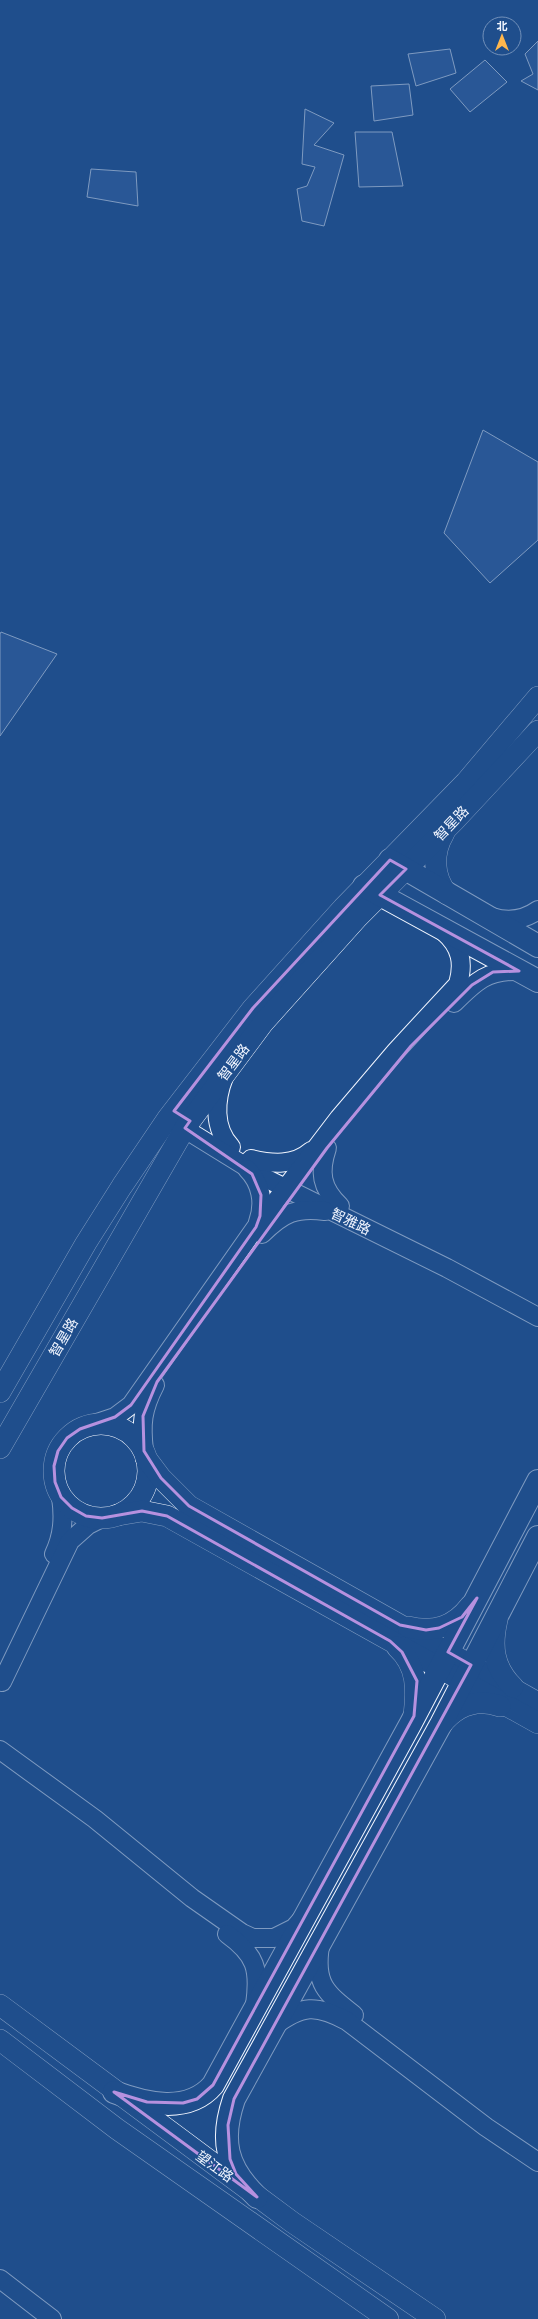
<svg xmlns="http://www.w3.org/2000/svg" width="538" height="2319" font-family="'Golos Text','Noto Sans SC',sans-serif">
<style>
.building{fill:#3563a3;stroke:#f2f6ff}
.lines{fill:none;stroke-linecap:round;stroke-linejoin:round}
.tertiary-casing{stroke:#f2f6ff;stroke-width:20}
.secondary-casing{stroke:#f2f6ff;stroke-width:22}
.primary-casing{stroke:#f2f6ff;stroke-width:24}
.tertiary{stroke:#1f4e8c;stroke-width:18}
.secondary{stroke:#1f4e8c;stroke-width:21}
.primary{stroke:#1f4e8c;stroke-width:22}
.marked{fill:none;stroke:#b691df;stroke-width:3;stroke-linejoin:round}
.labels{text-anchor:middle;dominant-baseline:central;stroke-width:3;stroke-linejoin:round;paint-order:stroke}
.street-label{font-size:14px;fill:#f2f6ff;stroke:#1f4e8c}
</style>
<rect width="100%" height="100%" fill="#1f4e8c"/>
<!-- building -->
<g class="building">
<path d="M538 41V90L521 81 533 74 525 54Z"/>
<path d="M450 49 456 73 416 86 408 54Z"/>
<path d="M485 60 507 82 470 112 450 89Z"/>
<path d="M409 84 413 115 374 121 371 86Z"/>
<path d="M305 109 334 123 314 145 344 155 324 226 302 221 297 189 307 186 315 167 302 164Z"/>
<path d="M355 132H392L403 186 359 187Z"/>
<path d="M91 169 136 172 138 206 87 197Z"/>
<path d="M483 430 538 462V540L490 583 444 533Z"/>
<path d="M1 632 57 654 0 736V634Z"/>
</g>
<g class="lines">
<defs>
<g id="tertiary">
<path d="M492 917C508 922 524 920 538 910"/>
<path d="M454 1003C476 981 487 970 519 971"/>
<path d="M224 1077C215 1100 213 1128 231 1147"/>
<path d="M172 1121 261 1176 447 1268 538 1317"/>
<path d="M327 1148C319 1172 321 1188 340 1206"/>
<path d="M251 1159C272 1164 294 1166 311 1151"/>
<path d="M247 1169C261 1183 265 1203 258 1222"/>
<path d="M262 1234C283 1213 296 1207 325 1211"/>
<path d="M94 1424 115 1417 131 1405 256 1227 339 1118 396 1051 458 984C464 963 461 947 444 932"/>
<path d="M144 1451C141 1424 142 1410 155 1385"/>
<path d="M54 1554C63 1535 64 1518 61 1497"/>
<path d="M0 1681 2 1682 70 1541 88 1525 102 1518"/>
<path d="M0 1750 95 1819 192 1898 242 1933 253 1938H274L294 1928 302 1919"/>
<path d="M227 1934C256 1955 260 1969 255 2005"/>
<path d="M320 1946C314 1984 326 1993 354 2015"/>
<path d="M274 2026C302 2005 316 2004 347 2021L486 2127 538 2162"/>
<path d="M0 2279 52 2319"/>
</g>
<g id="secondary">
<path d="M444 833C432 853 433 876 447 894"/>
<path d="M0 1392 86 1243 122 1186 168 1118 253 1008 343 908 466 782 538 697"/>
<circle cx="101" cy="1471" r="47"/>
<path d="M0 1448 185 1128 222 1078 263 1023 358 917 454 821 538 731"/>
<path d="M146 1458 161 1478 189 1506 538 1703"/>
<path d="M118 1515 142 1511 167 1516 538 1723"/>
<path d="M497 1620C491 1646 493 1667 513 1687"/>
<path d="M408 1627C434 1633 454 1627 470 1606"/>
<path d="M397 1647C418 1666 417 1690 414 1716"/>
<path d="M441 1725C456 1706 477 1698 500 1706"/>
<path d="M0 2005 292 2222 435 2319"/>
<path d="M0 2040 117 2129 388 2319"/>
</g>
<g id="primary">
<path d="M390 860 538 946"/>
<path d="M364 886 538 981"/>
<path d="M114 2092C146 2104 188 2114 213 2085L411 1723 538 1481"/>
<path d="M257 2197C226 2167 220 2140 234 2099L441 1724 538 1537"/>
</g>
</defs>
<!-- tertiary casing -->
<use href="#tertiary" class="tertiary-casing"/>
<!-- secondary casing -->
<use href="#secondary" class="secondary-casing"/>
<!-- primary casing -->
<use href="#primary" class="primary-casing"/>
<!-- tertiary -->
<use href="#tertiary" class="tertiary"/>
<!-- secondary -->
<use href="#secondary" class="secondary"/>
<!-- primary -->
<use href="#primary" class="primary"/>
</g>
<!-- marked area -->
<path d="M0 0H538V2319H0ZM390 860 406 869 380 895 519 971 493 972 472 985 411 1046 327 1148 157 1382 143 1416 144 1451 161 1478 189 1506 400 1625 426 1630 439 1628 462 1617 477 1598 448 1652 471 1665 234 2099 228 2125 230 2159 236 2174 257 2197 114 2092 147 2102 183 2103 197 2099 213 2085 414 1716 417 1681 402 1652 390 1641 167 1516 142 1511 102 1518 86 1516 72 1508 61 1497 55 1482 54 1466 58 1451 67 1438 80 1429 115 1417 131 1405 256 1227 260 1216 261 1195 252 1174 185 1128 190 1121 174 1111 253 1008Z" fill="#1f4e8c" fill-opacity=".55" fill-rule="evenodd"/>
<path class="marked" d="M390 860 406 869 380 895 519 971 493 972 472 985 411 1046 327 1148 157 1382 143 1416 144 1451 161 1478 189 1506 400 1625 426 1630 439 1628 462 1617 477 1598 448 1652 471 1665 234 2099 228 2125 230 2159 236 2174 257 2197 114 2092 147 2102 183 2103 197 2099 213 2085 414 1716 417 1681 402 1652 390 1641 167 1516 142 1511 102 1518 86 1516 72 1508 61 1497 55 1482 54 1466 58 1451 67 1438 80 1429 115 1417 131 1405 256 1227 260 1216 261 1195 252 1174 185 1128 190 1121 174 1111 253 1008Z"/>
<g class="labels">
<!-- street labels -->
<g class="street-label">
<text transform="translate(451 823) rotate(-46)">智星路</text>
<text transform="translate(233 1062) rotate(-53)">智星路</text>
<text transform="translate(351 1221) rotate(26)">智雅路</text>
<text transform="translate(63 1337) rotate(-60)">智星路</text>
<text transform="translate(215 2166) rotate(36)">望江路</text>
</g>
</g>
<!-- north arrow -->
<g transform="translate(502 36)"><circle r="19" fill="#1f4e8c" stroke="#7391ba"/>
<path d="M0-3L7 15L0 10L-7 15Z" fill="#ffb74d"/>
<text y="-6" font-size="11" font-weight="bold" text-anchor="middle" fill="#f2f6ff">北</text>
</g>
</svg>
